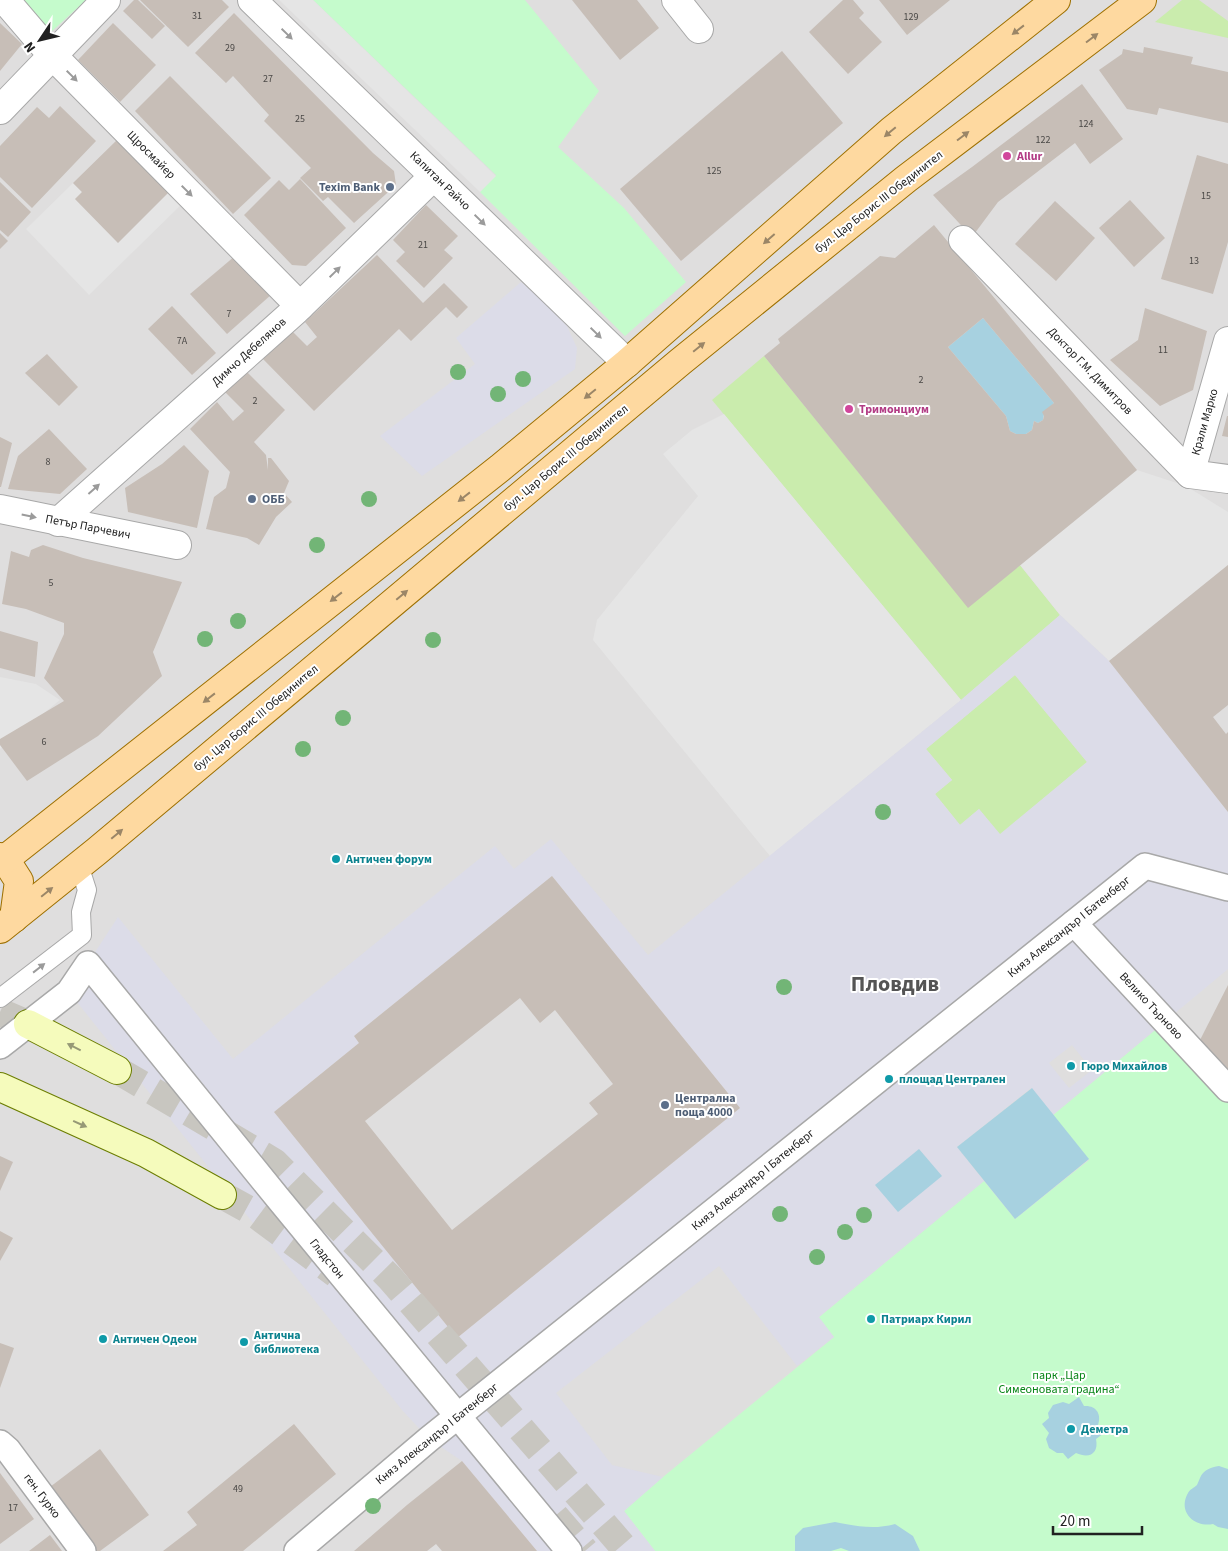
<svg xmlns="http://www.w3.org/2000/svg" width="1228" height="1551" font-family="'Source Sans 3',sans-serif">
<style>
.residential{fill:#dfdede}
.grass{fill:#caecad}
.park{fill:#c5fbcc}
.parking{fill:#e5e5e5}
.plaza{fill:#dcdce8;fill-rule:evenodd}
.water{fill:#a7d1e0}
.building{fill:#c7beb7;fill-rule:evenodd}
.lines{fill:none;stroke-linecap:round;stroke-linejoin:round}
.secondary-tunnel{stroke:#c8c6c0;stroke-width:28;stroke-dasharray:28 14;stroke-linecap:butt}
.service-casing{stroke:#a8a8a8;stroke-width:20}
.pedestrian-casing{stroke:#a8a8a8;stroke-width:28}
.minor-casing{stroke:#a8a8a8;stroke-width:30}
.tertiary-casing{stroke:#a8a8a8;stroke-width:30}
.secondary-casing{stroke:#6c7e02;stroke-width:30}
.primary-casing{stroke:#9e7000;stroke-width:30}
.service{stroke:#fff;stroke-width:18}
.pedestrian{stroke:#fff;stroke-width:25}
.minor{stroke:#fff;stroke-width:28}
.tertiary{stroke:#fff;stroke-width:28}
.secondary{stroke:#f5fbbc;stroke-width:28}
.primary{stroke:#fed9a0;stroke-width:28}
.tree{fill:#72b576}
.oneway{fill:#9b8667}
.oneway2{fill:#9b9b9b}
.oneway3{fill:#969976}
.hotel-dot{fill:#d1479c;stroke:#fff;stroke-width:2}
.service-dot{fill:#5c6f8a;stroke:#fff;stroke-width:2}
.culture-dot{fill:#0f9aa8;stroke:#fff;stroke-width:2}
.labels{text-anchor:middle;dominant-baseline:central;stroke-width:4;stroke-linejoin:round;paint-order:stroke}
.number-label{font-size:10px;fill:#4a4846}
.street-label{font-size:12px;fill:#212121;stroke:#fff}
.hotel-label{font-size:12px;font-weight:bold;fill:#b23c85;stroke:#fff;text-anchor:start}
.service-label{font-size:12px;font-weight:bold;fill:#4e5e75;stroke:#fff;text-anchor:start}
.culture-label{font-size:12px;font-weight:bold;fill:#0d838f;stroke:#fff;text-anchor:start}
.park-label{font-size:12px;fill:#098518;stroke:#fff}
.town-label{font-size:22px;font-weight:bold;fill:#545454;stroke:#fff}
</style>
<rect width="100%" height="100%" fill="#f2efe8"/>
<!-- residential -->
<rect class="residential" x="0" y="0" width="1228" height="1551"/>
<!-- grass -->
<g class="grass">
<path d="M1182 0H1199L1228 21V38L1155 22Z"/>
<path d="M764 356 968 607 1020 565 1060 615 961 700 712 400Z"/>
<path d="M1015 675 1087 762 1000 835 979 809 960 825 935 794 952 780 926 749Z"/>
</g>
<!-- park -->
<g class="park">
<path d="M20 0H86L50 33Z"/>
<path d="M313 0H525L599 91 558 147 624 208 686 282 625 336 480 192 496 175Z"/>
<path d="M1160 1026 1228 1100V1551H655L624 1511 663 1477 834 1337 818 1318 984 1181 1015 1219 1089 1160 1053 1115Z"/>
</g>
<!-- parking -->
<g class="parking">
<path d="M279 0H313L496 176 480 192Z"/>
<path d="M73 183 82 192 75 199 118 243 169 192 182 204 89 295 26 229Z"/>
<path d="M724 414 961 700 770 856 593 640 597 620 698 496 663 454 692 430Z"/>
<path d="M1137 470 1186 486 1228 512V565L1109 661 1060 615 1020 565Z"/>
<path d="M0 677 36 684 60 700 0 749Z"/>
</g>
<!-- plaza -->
<g class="plaza">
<path d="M521 282 539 297 567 326 577 348 575 369 422 476 380 436 475 364 456 338Z"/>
<path d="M1060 615 1109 661 1228 812V969L1053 1115 1031 1088 957 1147 984 1181 819 1317 834 1337 797 1366 719 1266 556 1393 612 1465 663 1477 624 1511 655 1551H537L462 1461 429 1439 402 1410 69 992 118 917 233 1059 495 846 514 869 551 839 648 955 961 700ZM1015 675 1087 762 1000 834 979 809 960 825 935 794 952 780 926 749ZM552 876 740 1108 457 1338 274 1112 359 1043 354 1036ZM1072 1045 1092 1070 1069 1088 1049 1063Z"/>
</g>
<!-- water -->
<g class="water">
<path d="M983 318 1054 403 1044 414 1043 420 1038 423 1034 421 1032 430 1026 434H1016L1010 431 1006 416 948 347Z"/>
<path d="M1032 1088 1089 1159 1015 1219 957 1147Z"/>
<path d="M919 1149 942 1176 898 1212 875 1185Z"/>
<path d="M1079 1397 1084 1406C1096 1405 1102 1414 1098 1425L1104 1433 1096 1439C1099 1454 1089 1459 1076 1453L1068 1459 1063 1453H1057L1049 1448 1046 1439 1049 1433 1042 1424 1049 1418 1048 1413 1053 1405 1063 1402 1069 1404Z"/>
<path d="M1219 1466 1228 1469V1529L1218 1527 1213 1524C1195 1528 1177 1512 1188 1493 1190 1489 1194 1488 1197 1485 1198 1483 1199 1480 1200 1478 1203 1470 1211 1467 1219 1466Z"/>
<path d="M835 1522C857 1526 873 1530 895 1524L913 1536 920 1551H849L841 1548 831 1551H795V1536L803 1528Z"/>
</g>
<!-- building -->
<g class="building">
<path d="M134 0H138L165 26 152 39 123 11Z"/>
<path d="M140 0H222L229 7 188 47Z"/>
<path d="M572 0H637L659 28 620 60Z"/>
<path d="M843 0H853L864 13 859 18 882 42 848 74 809 32Z"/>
<path d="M879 0H950L907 35Z"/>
<path d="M234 13 373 153 394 171 396 185 354 223 328 197 323 201 300 178 311 168 264 121 269 115 233 76 226 83 195 53Z"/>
<path d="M0 23 22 44 0 71Z"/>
<path d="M113 23 156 65 120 102 78 60Z"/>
<path d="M1144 47 1193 57 1191 64 1228 72V123L1159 108 1157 115 1127 109 1099 70 1122 54 1123 49 1143 53Z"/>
<path d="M782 51 843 123 681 261 620 189Z"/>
<path d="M170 76 271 178 233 214 135 111Z"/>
<path d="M1082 84 1123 139 1090 164 1075 143 998 202 972 237 933 195 972 167Z"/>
<path d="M60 106 96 141 32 208 0 177V146L37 107 49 118Z"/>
<path d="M118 139 169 192 118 243 75 199 82 192 73 183Z"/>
<path d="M1197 155 1228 164V242L1213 294 1161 279Z"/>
<path d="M300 179 346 228 306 266 292 265 244 215 279 180 289 190Z"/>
<path d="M0 182 31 212 8 237 0 230Z"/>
<path d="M1130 200 1165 238 1134 267 1099 228Z"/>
<path d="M1055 201 1095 238 1056 281 1015 244Z"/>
<path d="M426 205 458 236 444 250 453 258 424 288 396 261 405 252 393 240Z"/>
<path d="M934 225 1137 470 968 608 764 356 780 343 778 339 880 256 895 258ZM983 318 1054 403 1042 412 1044 416 1043 420 1038 423 1034 421 1032 430 1026 434H1016L1010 431 1006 416 948 347Z"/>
<path d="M0 233 8 241 0 249Z"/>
<path d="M377 255 423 303 444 283 468 307 457 318 446 307 411 341 399 329 314 411 263 359 291 330 307 346 317 337 305 322Z"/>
<path d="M235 256 272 294 227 334 190 294Z"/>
<path d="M172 306 216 353 192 375 148 329Z"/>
<path d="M1145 308 1207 331 1193 390 1160 406 1110 360 1138 340Z"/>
<path d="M47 354 78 387 59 406 25 373Z"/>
<path d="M246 371 285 410 254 442 266 455 268 470V458H271L289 481 284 493 292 502 276 517 259 545 247 538 206 529 214 497 226 488 230 472 190 429 217 402 233 421 244 411 225 392Z"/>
<path d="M1227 416H1228V437L1222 436Z"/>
<path d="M49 429 87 469 60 494 8 489 18 456Z"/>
<path d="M0 437 12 443 1 487H0Z"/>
<path d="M184 445 209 471 197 528 128 512 125 488 162 464Z"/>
<path d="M43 545 83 558 182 582 153 652 162 676 98 736 27 781 0 745V739L64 701 44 678 64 634V623L26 609 2 604 11 551 29 557 31 550Z"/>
<path d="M1228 565V705L1213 717 1226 734 1228 732V812L1109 661Z"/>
<path d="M0 631 38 642 35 677 0 668Z"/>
<path d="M552 876 740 1108 457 1338 274 1112 359 1043 354 1036ZM520 998 540 1023 555 1010 613 1084 589 1103 598 1114 452 1230 365 1121Z"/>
<path d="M1228 985V1073L1199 1042Z"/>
<path d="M0 1156 13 1162 0 1191Z"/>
<path d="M0 1231 13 1238 0 1261Z"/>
<path d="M0 1343 14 1348 0 1388Z"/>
<path d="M294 1424 336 1474 243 1551H163L197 1525 187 1512Z"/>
<path d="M100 1449 149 1515 100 1551H92L46 1490Z"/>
<path d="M462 1461 537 1551H442L436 1544 427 1551H354L407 1505Z"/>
<path d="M0 1473 34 1519 0 1544Z"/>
<path d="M50 1535 62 1551H29Z"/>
</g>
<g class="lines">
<!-- secondary-tunnel -->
<g class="secondary-tunnel">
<path d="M0 1012 28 1024"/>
<path d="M117 1070 274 1162 390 1278 627 1551"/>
<path d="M222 1195 251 1211 336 1274"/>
<path d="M555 1516 585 1551"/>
</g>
<defs>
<path id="service" d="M0 998 82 935 81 912 87 890 79 865"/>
<g id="pedestrian">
<path d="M1074 923 1228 1089"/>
<path d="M0 1046 69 992 88 964 277 1197 569 1551"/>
<path d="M0 1443 8 1450 83 1551"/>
<path d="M297 1551 429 1439 1145 866 1228 888"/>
</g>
<g id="minor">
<path d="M5 0 52 55 300 306"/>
<path d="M676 0 699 29"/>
<path d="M0 110 106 0"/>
<path d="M963 240 1190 474 1228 479"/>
<path d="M1190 474 1228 341"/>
<path d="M0 509 177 545"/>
<path d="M58 522 296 310 434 176"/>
</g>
<path id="tertiary" d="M252 0 627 363"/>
<g id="secondary">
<path d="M28 1024 117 1070"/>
<path d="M0 1087 146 1153 222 1195"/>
</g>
<g id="primary">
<path d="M0 857 5 859 19 881 14 918"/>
<path d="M0 863 500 468 627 363 891 131 1056 0"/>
<path d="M0 929 97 851 680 362 906 179 1142 0"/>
</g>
</defs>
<!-- service casing -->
<use href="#service" class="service-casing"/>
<!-- pedestrian casing -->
<use href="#pedestrian" class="pedestrian-casing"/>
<!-- minor casing -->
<use href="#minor" class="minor-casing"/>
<!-- tertiary casing -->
<use href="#tertiary" class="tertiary-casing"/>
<!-- secondary casing -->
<use href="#secondary" class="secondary-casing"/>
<!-- primary casing -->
<use href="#primary" class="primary-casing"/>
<!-- service -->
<use href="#service" class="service"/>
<!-- pedestrian -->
<use href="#pedestrian" class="pedestrian"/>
<!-- minor -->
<use href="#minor" class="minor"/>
<!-- tertiary -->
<use href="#tertiary" class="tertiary"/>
<!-- secondary -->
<use href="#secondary" class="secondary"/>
<!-- primary -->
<use href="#primary" class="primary"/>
</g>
<!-- trees -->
<g class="tree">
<circle cx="458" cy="372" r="8"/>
<circle cx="523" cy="379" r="8"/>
<circle cx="498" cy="394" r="8"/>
<circle cx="369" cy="499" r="8"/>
<circle cx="317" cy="545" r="8"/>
<circle cx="238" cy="621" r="8"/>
<circle cx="205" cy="639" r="8"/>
<circle cx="433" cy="640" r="8"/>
<circle cx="343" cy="718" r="8"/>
<circle cx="303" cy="749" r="8"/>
<circle cx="883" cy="812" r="8"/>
<circle cx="784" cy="987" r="8"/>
<circle cx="780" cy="1214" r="8"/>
<circle cx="864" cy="1215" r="8"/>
<circle cx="845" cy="1232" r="8"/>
<circle cx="817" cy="1257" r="8"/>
<circle cx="373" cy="1506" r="8"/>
</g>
<!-- one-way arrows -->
<defs><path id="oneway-solid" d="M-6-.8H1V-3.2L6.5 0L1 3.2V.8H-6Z" transform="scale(1.25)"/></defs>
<g class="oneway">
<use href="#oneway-solid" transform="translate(1018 30) rotate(142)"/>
<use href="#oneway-solid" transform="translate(1092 38) rotate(-37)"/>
<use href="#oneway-solid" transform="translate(890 132) rotate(140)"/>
<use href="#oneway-solid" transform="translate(963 136) rotate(-37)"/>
<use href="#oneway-solid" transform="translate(769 239) rotate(139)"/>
<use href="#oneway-solid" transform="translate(699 347) rotate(-39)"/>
<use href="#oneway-solid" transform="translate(590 394) rotate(141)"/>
<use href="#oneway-solid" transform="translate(464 497) rotate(142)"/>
<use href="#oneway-solid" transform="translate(402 595) rotate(-40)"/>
<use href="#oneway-solid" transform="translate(336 597) rotate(142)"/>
<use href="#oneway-solid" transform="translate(209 698) rotate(142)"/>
<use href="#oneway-solid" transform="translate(117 834) rotate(-40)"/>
<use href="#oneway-solid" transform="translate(47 892) rotate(-39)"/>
</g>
<g class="oneway2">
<use href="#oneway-solid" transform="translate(287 34) rotate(44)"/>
<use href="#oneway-solid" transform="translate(72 76) rotate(45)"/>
<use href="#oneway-solid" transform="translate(187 191) rotate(45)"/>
<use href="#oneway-solid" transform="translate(480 220) rotate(44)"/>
<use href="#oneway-solid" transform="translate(335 272) rotate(-44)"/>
<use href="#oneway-solid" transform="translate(596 333) rotate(44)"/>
<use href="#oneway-solid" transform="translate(94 489) rotate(-42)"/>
<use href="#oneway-solid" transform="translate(29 516) rotate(12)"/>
<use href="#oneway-solid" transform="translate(39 968) rotate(-38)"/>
</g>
<g class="oneway3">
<use href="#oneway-solid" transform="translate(74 1047) rotate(-153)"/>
<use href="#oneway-solid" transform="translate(80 1124) rotate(24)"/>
</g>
<!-- markers -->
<g class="hotel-dot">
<circle cx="1007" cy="156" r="5"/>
<circle cx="849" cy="409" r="5"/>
</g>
<g class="service-dot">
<circle cx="390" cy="187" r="5"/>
<circle cx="252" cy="499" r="5"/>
<circle cx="665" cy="1105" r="5"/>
</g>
<g class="culture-dot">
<circle cx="336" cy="859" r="5"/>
<circle cx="1071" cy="1066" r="5"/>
<circle cx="889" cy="1079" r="5"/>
<circle cx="871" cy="1319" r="5"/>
<circle cx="103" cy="1339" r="5"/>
<circle cx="244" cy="1342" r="5"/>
<circle cx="1071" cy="1429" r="5"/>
</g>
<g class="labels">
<!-- number labels -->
<g class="number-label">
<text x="197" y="16">31</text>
<text x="911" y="17">129</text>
<text x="230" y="48">29</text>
<text x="268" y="79">27</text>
<text x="300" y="119">25</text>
<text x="1086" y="124">124</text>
<text x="1043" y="140">122</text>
<text x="714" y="171">125</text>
<text x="1206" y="196">15</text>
<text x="423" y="245">21</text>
<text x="1194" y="261">13</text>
<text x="229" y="314">7</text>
<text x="182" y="341">7А</text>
<text x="1163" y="350">11</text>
<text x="921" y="380">2</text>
<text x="255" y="401">2</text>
<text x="48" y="462">8</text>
<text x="51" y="583">5</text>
<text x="44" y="742">6</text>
<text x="238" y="1489">49</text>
<text x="13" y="1508">17</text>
</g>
<!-- street labels -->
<g class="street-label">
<text transform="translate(151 155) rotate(45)">Щросмайер</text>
<text transform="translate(440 181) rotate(44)">Капитан Райчо</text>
<text transform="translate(879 202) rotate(-38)">бул. Цар Борис III Обединител</text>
<text transform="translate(249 352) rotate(-42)">Димчо Дебелянов</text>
<text transform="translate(1090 371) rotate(46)">Доктор Г.М. Димитров</text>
<text transform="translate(1205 422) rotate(-74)">Крали Марко</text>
<text transform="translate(566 458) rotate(-40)">бул. Цар Борис III Обединител</text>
<text transform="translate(88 527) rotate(11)">Петър Парчевич</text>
<text transform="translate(256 718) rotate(-40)">бул. Цар Борис III Обединител</text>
<text transform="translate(1069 927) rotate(-39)">Княз Александър I Батенберг</text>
<text transform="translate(1151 1006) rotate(47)">Велико Търново</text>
<text transform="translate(753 1180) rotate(-39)">Княз Александър I Батенберг</text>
<text transform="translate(327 1259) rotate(51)">Гладстон</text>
<text transform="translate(437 1434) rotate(-39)">Княз Александър I Батенберг</text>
<text transform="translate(42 1496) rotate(53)">ген. Гурко</text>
</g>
<!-- hotel labels -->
<g class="hotel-label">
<text x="1017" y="156">Allur</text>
<text x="859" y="409">Тримонциум</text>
</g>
<!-- service labels -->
<g class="service-label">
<text x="380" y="187" text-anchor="end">Texim Bank</text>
<text x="262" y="499">ОББ</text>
<text x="675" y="1098">Централна<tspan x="675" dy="14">поща 4000</tspan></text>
</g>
<!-- culture labels -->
<g class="culture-label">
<text x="346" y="859">Античен форум</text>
<text x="1081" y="1066">Гюро Михайлов</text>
<text x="899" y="1079">площад Централен</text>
<text x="881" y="1319">Патриарх Кирил</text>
<text x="254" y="1335">Антична<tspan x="254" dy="14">библиотека</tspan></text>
<text x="113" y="1339">Античен Одеон</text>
<text x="1081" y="1429">Деметра</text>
</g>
<!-- park labels -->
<g class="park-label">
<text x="1059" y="1375">парк „Цар<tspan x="1059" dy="14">Симеоновата градина“</tspan></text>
</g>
<!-- town labels -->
<g class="town-label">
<text x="895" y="984">Пловдив</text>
</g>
</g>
<!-- north arrow -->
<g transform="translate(40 40) rotate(235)" stroke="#ffffff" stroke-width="4" paint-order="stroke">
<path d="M0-4L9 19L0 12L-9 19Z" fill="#212121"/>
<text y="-8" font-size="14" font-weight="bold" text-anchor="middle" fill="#212121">N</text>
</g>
<!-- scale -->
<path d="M1053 1526v8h89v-8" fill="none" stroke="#212121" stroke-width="2.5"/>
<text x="1060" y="1526" font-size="15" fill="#212121" stroke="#ffffff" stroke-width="4" paint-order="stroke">20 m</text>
</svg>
